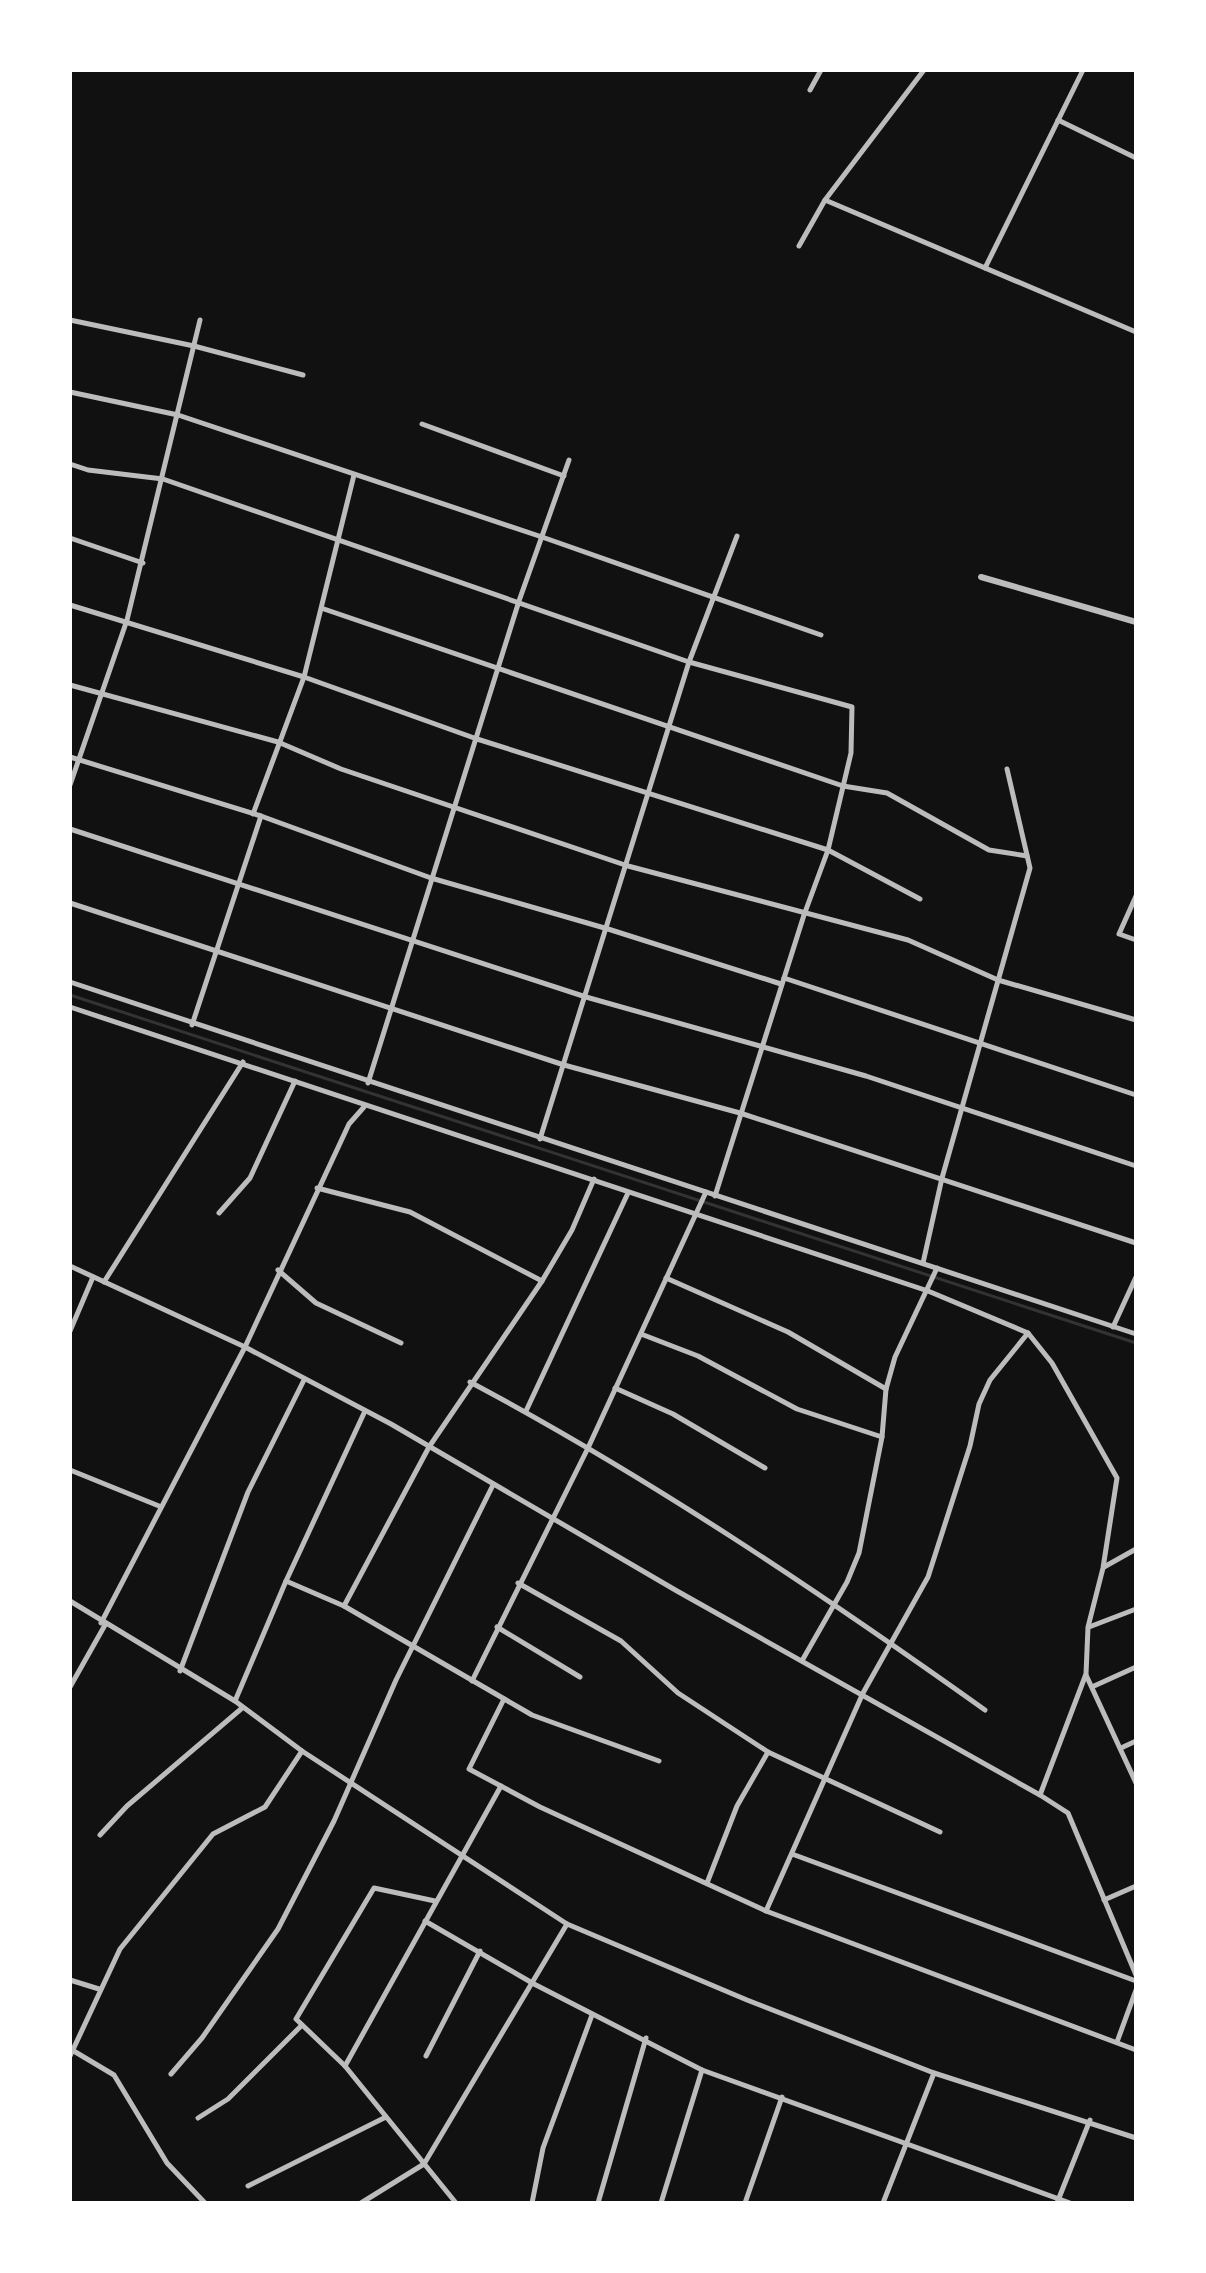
<svg xmlns="http://www.w3.org/2000/svg" width="1206" height="2273" font-family="'Asap Condensed',sans-serif">
<style>
.lines{fill:none;stroke-linecap:round;stroke-linejoin:round}
.stream{stroke:#333;stroke-width:3}
.minor{stroke:#bcbcbc;stroke-width:5}
.tertiary{stroke:#bcbcbc;stroke-width:6}
</style>
<rect width="100%" height="100%" fill="#111"/>
<g class="lines">
<!-- stream -->
<path class="stream" d="M70 995 1136 1343"/>
<!-- minor -->
<g class="minor">
<path d="M810 90 821 70"/>
<path d="M1058 120 1136 158"/>
<path d="M825 200 1136 332"/>
<path d="M799 246 825 200 924 70"/>
<path d="M985 268 1083 70"/>
<path d="M70 320 194 346 303 375"/>
<path d="M70 392 178 415 542 537 821 635"/>
<path d="M422 424 564 476"/>
<path d="M70 464 88 470 163 479 689 662 852 707 851 753 828 850 804 915 715 1196"/>
<path d="M70 538 143 563"/>
<path d="M70 605 304 677 477 739 828 850 920 899"/>
<path d="M324 609 843 786 887 793 989 850 1027 856"/>
<path d="M70 685 278 742 341 769 628 866 908 940 998 980 1136 1020"/>
<path d="M70 757 261 816 431 878 608 929 781 984"/>
<path d="M70 785 127 620 200 320"/>
<path d="M253 814 304 677 354 475"/>
<path d="M70 829 586 997 866 1076 1136 1166"/>
<path d="M1136 896 1119 934 1136 940"/>
<path d="M70 903 564 1065 740 1113 1136 1243"/>
<path d="M784 978 1136 1095"/>
<path d="M70 982 1136 1334"/>
<path d="M70 1007 928 1291 1028 1333 1052 1363 1117 1478 1103 1568 1088 1627 1086 1674 1040 1795"/>
<path d="M192 1025 261 816"/>
<path d="M368 1083 519 601 569 460"/>
<path d="M540 1139 689 662 737 536"/>
<path d="M317 1188 410 1212 542 1281"/>
<path d="M219 1213 250 1178 295 1081"/>
<path d="M923 1263 942 1178 1030 868 1007 769"/>
<path d="M70 1266 245 1347 391 1424 677 1591 1040 1795 1068 1813 1136 1975"/>
<path d="M278 1270 316 1303 401 1343"/>
<path d="M666 1278 788 1332 886 1389"/>
<path d="M104 1282 243 1062"/>
<path d="M1113 1327 1136 1277"/>
<path d="M70 1331 93 1277"/>
<path d="M641 1334 698 1356 797 1409 882 1437"/>
<path d="M470 1382C650 1478 819 1592 985 1710"/>
<path d="M615 1388 673 1414 765 1468"/>
<path d="M526 1411 628 1193"/>
<path d="M70 1470 159 1506"/>
<path d="M1104 1567 1136 1549"/>
<path d="M286 1581 344 1606 532 1715 659 1761"/>
<path d="M518 1583 621 1641 678 1693 768 1752 940 1832"/>
<path d="M70 1601 235 1701 302 1751 567 1924 747 2000 934 2073 1136 2138"/>
<path d="M344 1606 429 1447 542 1281 572 1230 594 1179"/>
<path d="M101 1623 245 1347 349 1124 364 1107"/>
<path d="M497 1627 580 1677"/>
<path d="M1089 1627 1136 1609"/>
<path d="M803 1659 847 1582 859 1553 882 1437 886 1389 895 1357 937 1268"/>
<path d="M180 1671 248 1492 304 1380"/>
<path d="M1086 1675 1136 1783"/>
<path d="M472 1681 588 1448 706 1192"/>
<path d="M1094 1686 1136 1667"/>
<path d="M70 1687 105 1625"/>
<path d="M504 1699 469 1769 540 1807 766 1911 1136 2050"/>
<path d="M235 1701 286 1581 365 1411"/>
<path d="M1121 1748 1136 1741"/>
<path d="M100 1835 127 1806 241 1709"/>
<path d="M792 1854 1136 1981"/>
<path d="M707 1883 737 1806 768 1752"/>
<path d="M1104 1900 1136 1886"/>
<path d="M435 1901 374 1888 296 2019 345 2066 456 2203"/>
<path d="M766 1911 863 1693 928 1577 970 1446 979 1404 990 1380 1028 1333"/>
<path d="M425 1921 534 1984 702 2070 1070 2203"/>
<path d="M70 1980 99 1989"/>
<path d="M1117 2042 1136 1990"/>
<path d="M72 2050 114 2075 167 2163 205 2203"/>
<path d="M70 2056 120 1949 213 1834 265 1807 302 1751"/>
<path d="M426 2056 480 1951"/>
<path d="M345 2066 501 1786"/>
<path d="M171 2074 202 2038 278 1929 334 1821 396 1680 493 1485"/>
<path d="M198 2118 228 2099 302 2025"/>
<path d="M248 2186 386 2117"/>
<path d="M361 2203 424 2164 567 1924"/>
<path d="M532 2203 543 2148 592 2015"/>
<path d="M598 2203 646 2038"/>
<path d="M661 2203 702 2070"/>
<path d="M745 2203 782 2097"/>
<path d="M883 2203 934 2073"/>
<path d="M1057 2203 1090 2120"/>
</g>
<!-- tertiary -->
<path class="tertiary" d="M981 577 1136 622"/>
</g>
<!-- border -->
<rect width="1206" height="2273" fill="none" stroke="#ffffff" stroke-width="144"/>
</svg>
